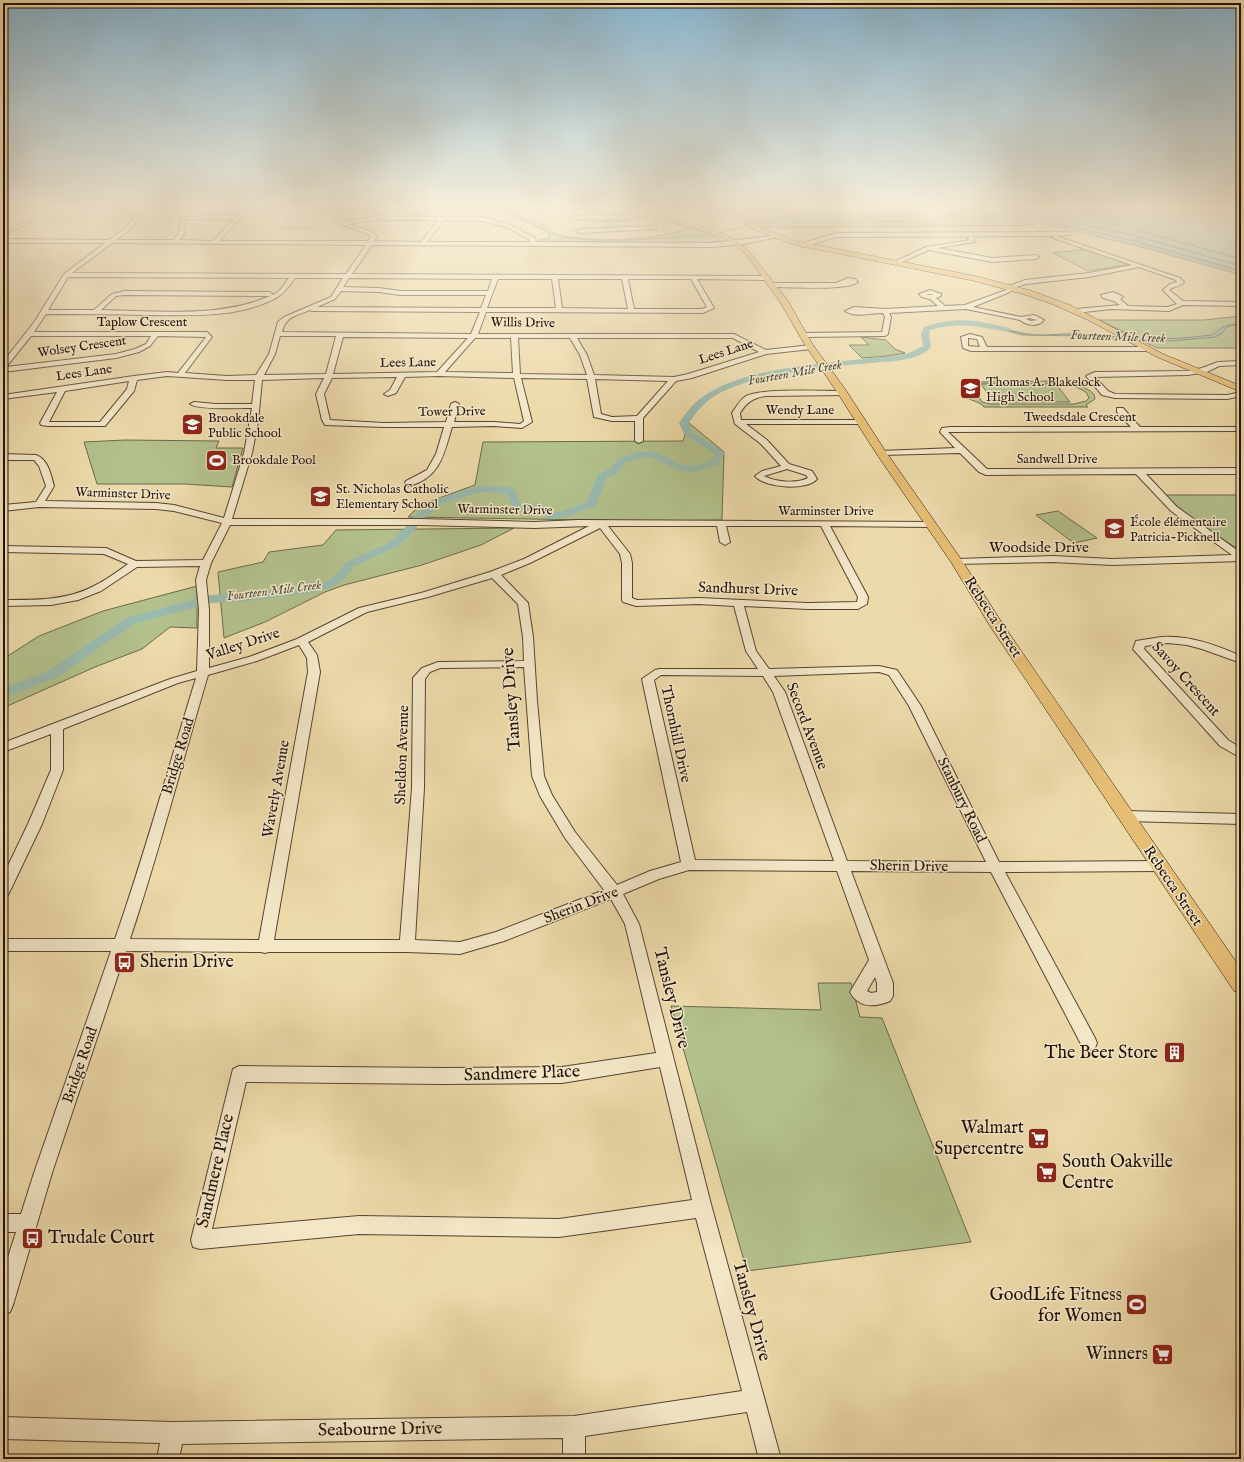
<svg xmlns="http://www.w3.org/2000/svg" width="1244" height="1462" font-family="'IM FELL English',serif">
<style>
.green{fill:#b3c18d;stroke:#6b6a4c;fill-rule:evenodd}
.water{fill:#9abaaf;stroke:#6a776d}
.lines{fill:none;stroke-linecap:round;stroke-linejoin:round}
.shore{stroke:#5e665c;stroke-width:1}
.stream{stroke:#6a776d;stroke-width:1}
.river{fill:#9abaaf;fill-rule:evenodd}
.minor-casing{stroke:#564432;stroke-width:2}
.major-casing{stroke:#23120a;stroke-width:1}
.minor{fill:#f3e7c8;fill-rule:evenodd}
.major{fill:#e6bd75;fill-rule:evenodd}
.labels{text-anchor:middle;dominant-baseline:central;stroke-width:3;stroke-linejoin:round;paint-order:stroke}
.far-street-label{font-size:13px;fill:#23120a;stroke:#f3e7c8}
.far-water-label{font-size:13px;font-style:italic;fill:#4d4d44;stroke:#f3e7c8}
.far-poi-label{font-size:13px;fill:#23120a;stroke:#f3e7c8;text-anchor:start}
.street-label{font-size:15px;fill:#23120a;stroke:#f3e7c8}
.near-street-label{font-size:18px;fill:#23120a;stroke:#f3e7c8}
.near-poi-label{font-size:18px;fill:#23120a;stroke:#f3e7c8;text-anchor:end}
</style>
<rect width="100%" height="100%" fill="#eddaaa"/>
<filter id="stains"><feTurbulence type="fractalNoise" baseFrequency=".005" numOctaves="4"/><feColorMatrix values="0 0 0 0 .2 0 0 0 0 .09 0 0 0 0 .02 0 0 0 .5 -.17"/></filter>
<radialGradient id="worn" r=".72"><stop offset=".6" stop-color="#630" stop-opacity="0"/><stop offset="1" stop-color="#630" stop-opacity=".3"/></radialGradient>
<!-- green -->
<g class="green">
<path d="M274 209H358L357 211 271 212Z"/>
<path d="M834 209H897L905 217 862 218 887 221 935 220 952 214 957 209H972L1037 225 758 228 746 220 809 215 842 218Z"/>
<path d="M502 211H515C523 221 531 219 542 224 548 227 553 233 560 236 584 244 659 239 683 230L682 226 710 233 722 241 700 243 539 242 540 240 549 238 550 234C544 230 538 225 531 223 518 218 518 221 508 212Z"/>
<path d="M289 219H307L303 225 313 228 280 229Z"/>
<path d="M1087 249 1132 264 1088 271 1053 253Z"/>
<path d="M1241 316V348H1157L1099 320H1204Z"/>
<path d="M861 337 886 340 895 349 905 353 888 356 862 358 849 345H869Z"/>
<path d="M1059 381C1071 383 1084 385 1094 394L1095 399 1086 405 1088 407H984C978 399 965 402 960 390L965 385 976 382ZM983 384H1058L1074 386 1086 392 1089 398 1086 401 1074 404H991L982 402 972 386Z"/>
<path d="M981 384H1056L1070 402H993Z"/>
<path d="M689 423 724 452 722 520 652 521 408 517 420 505 475 485 483 442 683 441Z"/>
<path d="M125 440 219 441 216 448H243L232 487 185 484H97L84 442Z"/>
<path d="M1163 495H1241V551L1196 522Z"/>
<path d="M1058 511 1097 538 1074 543 1036 515Z"/>
<path d="M514 528 481 545 422 565 344 585 325 592 265 622 224 638 218 572 263 562 269 552 323 545 336 530Z"/>
<path d="M197 586V628L170 627 142 649 95 667 3 708V659L39 636 103 611Z"/>
<path d="M818 983H851L860 1017 882 1018 971 1242 747 1271 671 1006 821 1010Z"/>
</g>
<!-- water -->
<g class="water">
<path d="M976 209H1241V275L1134 245Z"/>
<path d="M1241 323 1227 327 1221 334 1215 337 1171 341 1123 340 1083 336 1022 335 989 326 990 325C1005 329 1019 333 1035 335 1048 336 1061 333 1074 334 1120 337 1165 342 1211 335 1216 334 1219 329 1223 327 1229 325 1235 324 1241 323Z"/>
</g>
<g class="lines">
<!-- shore -->
<g class="shore">
<path d="M992 209 1134 241 1241 271"/>
<path d="M1013 209 1136 236 1241 266"/>
<path d="M1039 209 1056 211 1137 230 1241 259"/>
</g>
<!-- stream -->
<g class="stream">
<path d="M357 209 516 211 514 216C528 222 544 232 559 235 607 245 666 238 715 234"/>
<path d="M3 221H24"/>
<path d="M38 221 63 219 105 209"/>
<path d="M750 224 790 219 888 222 908 219 919 209"/>
<path d="M720 233 747 225"/>
</g>
<!-- river -->
<path class="river" d="M957 320 977 321 1010 328 1011 330 1007 332C981 326 956 322 930 330L929 335 931 347C917 362 889 361 870 363 828 367 742 374 709 400 700 407 695 414 689 423L691 431 725 453 717 465 694 472 680 471 650 457 639 458 624 463 618 473 606 478 596 506 565 517 548 519 534 510H514L506 493 480 492 444 503 423 519 413 532 398 546 353 567 346 577 336 585 317 592 247 601 211 603 134 624 58 677 3 698V689L48 671 126 618 210 595 247 593 316 585 328 581 338 573 345 563 390 542 405 528 415 515 436 499 479 486 510 487 515 490 521 505H540L550 513 560 512 587 502 598 474 610 469 618 459 638 452H655L682 465 694 466 710 461 715 454 684 434 679 423C686 413 693 403 704 396 742 369 817 364 863 359 878 357 894 357 909 353L923 346 921 335 924 327 937 323Z"/>
<defs>
<g id="minor">
<path d="M142 209H147L128 231 116 240H173L178 234 182 217 237 215 243 209H248L219 241H368L371 237 368 234 333 221 338 211 341 209 344 211 338 220 343 222 375 216 482 217 511 225 535 238 536 242 712 243 778 235V237L744 244 712 247 372 245 352 274 767 276 770 278 767 280 697 279 714 308 703 313 486 312 478 334H734L766 350 811 345 814 347 811 349 766 354 692 378 676 381 643 418V441L639 443 635 441V421H612L594 417 587 379 521 378 532 422 522 428 494 426 452 427C444 454 440 478 409 486L406 485 405 483 406 481 427 470 436 454 444 427H384L325 425 322 420 316 394 324 378 262 380 258 422 252 453 232 519H420L534 522 578 520 933 522 935 524 933 526 930 527 830 526 868 597 867 604 858 609H808L744 606 756 651 769 669 879 666 897 670 921 706 999 862 1159 861 1164 862 1166 866 1164 870 1159 871 1005 872 1095 1038 1097 1043 1095 1048 1089 1050 1083 1048 991 872 851 871 893 983V996L890 1001C876 1007 859 1009 850 992L869 960 837 871 689 870 659 879 623 894 639 924 712 1208 781 1459H759L747 1412 585 1436V1459H563V1438L182 1444 179 1459H157L160 1443 3 1439V1417L173 1422 574 1416 742 1391 696 1218 559 1237 359 1234 200 1249 193 1247 191 1240 233 1069 239 1066 442 1068 562 1067 656 1053 625 924 611 899 504 941 460 954 407 952H269L265 953 261 952 126 951 52 1173 13 1305 10 1312 3 1315V1273L16 1232H3V1214H21L34 1173 111 951H3V939H115C145 853 169 765 196 678L178 683 63 729V770L42 824 10 891 8 895 3 896V876L28 824 51 770V734L3 752V743L170 679 197 671 199 610 196 580 200 566 137 567 101 591 78 600 51 605 3 606V600C34 600 66 601 94 586 106 580 117 572 128 564L104 554 3 552V546L106 548 136 561 203 560 222 523 174 511 156 509 39 507 3 511V505L36 502 46 486 39 466 34 460H3V454L36 455C48 459 51 475 54 486L45 501 156 503 174 505 224 518 244 453 252 408C239 408 198 410 190 404L194 402 216 404H252L255 380H227L167 376 137 380 134 391 105 426H48L41 425 40 423 57 392 3 399V395L134 376 167 372 178 373 206 337 158 336 150 346 139 352 116 358 3 372V362L35 321 64 274 105 243H3V239L109 240 124 229ZM186 219H234L213 241 179 240 184 234ZM375 220H438L421 242 374 241 377 237 372 232 349 224ZM444 220 482 221 507 227 530 240V242H427ZM112 243 366 245 346 274 72 273ZM68 277 289 278 280 290 273 295 270 292 124 291 112 294 94 310H48ZM295 278H343L331 297 284 317 278 322 269 354 256 375 227 376 185 373 212 337 207 332H34L46 314C79 314 111 314 144 315 187 315 237 319 276 298 285 293 289 286 295 278ZM349 278 492 279 488 291H400L379 288 343 287ZM498 279H552L556 308H487ZM558 279H622L628 309 562 308ZM628 279H691L707 307 702 309H634ZM341 291 379 292 400 295H486L481 308 317 307 335 299ZM124 295 270 296C221 318 154 311 101 310L116 296ZM310 310 312 311 480 312 471 334 282 332C286 316 296 316 310 310ZM31 336H151L146 344 135 349 116 354 6 367ZM280 336H336L326 374 264 375 275 354ZM343 337 468 338 437 372 333 374ZM475 338H511L513 373 445 372ZM518 338H570L580 355 587 375 520 374ZM577 338H733L759 352 688 374 674 377 594 375 587 355ZM439 376 514 378 524 421 520 424 494 422H454L459 404 455 402 451 404 446 422 384 423 330 420 324 394 332 378 397 377 390 390 384 394 388 396 396 393 405 377ZM595 379 668 381 637 416 612 417 601 414ZM129 381 127 389 100 422H49L65 391ZM230 525H420L534 528 589 526 524 559 490 572 421 593 359 608 297 639 249 657 209 668V610L206 580 211 563ZM608 526H717L720 542 725 545 730 542 726 526H821L858 597 857 602 808 603 699 598 637 600 632 598V563L630 554ZM600 528 620 554 622 563V600L623 602 636 606 699 604 734 606 746 651 758 669H659L655 670 642 679 681 862 650 871 617 885 575 832 552 795 544 776 537 701 533 637 528 603 501 575 530 563ZM492 578 518 604 523 637 524 661 438 662 422 668 413 678 412 788 400 940H274L320 672 317 655 308 642 367 612 428 597ZM299 645 307 658 308 672 259 940 130 939C159 852 182 763 208 675L257 661ZM524 667 532 776 540 796 565 838 604 890 496 932 460 942 415 940 424 788 425 679 430 672 440 668ZM879 672 889 675 909 706 986 862 847 861 785 692 774 676ZM661 675 763 676 773 692 834 861 695 860 654 680ZM875 977 877 983V992L871 993 867 991ZM660 1067 692 1200 559 1219 359 1216 212 1229 246 1082 442 1084 562 1083Z"/>
<path d="M558 209 570 211 574 216H625L648 213 651 215 625 220H573L566 213Z"/>
<path d="M654 226 656 227V229L579 233 576 231 579 229Z"/>
<path d="M1068 232 1070 233V235L1056 236 1180 278 1184 282C1180 287 1174 286 1169 290L1183 301 1241 302V306L1183 305 1169 311 1111 309 1076 313 1073 311 1076 309 1120 305 1114 301 1103 298 1101 295 1113 292 1122 296 1123 297 1120 299 1128 306 1168 307 1177 304 1163 290 1170 284 1177 282 1176 280 1139 267 1089 277 1026 284 1016 287 1010 292 973 307 1021 317 1034 315 1044 320C1038 327 1027 326 1020 320L966 309 889 313 891 317 888 334 885 336 804 337 801 335 804 333 882 332 885 317 883 313C870 313 855 318 845 311L854 307 885 309 938 306 930 299 922 297 919 294 930 290 941 294V296L936 298 945 306 965 305 1006 290 1012 285 1025 280 1089 273 1132 265 1053 238 1054 236 836 237 803 247 800 245 801 244 836 233ZM930 294 933 295H926ZM1029 318 1037 320 1031 321 1026 319Z"/>
<path d="M971 236 974 238V242L938 248 992 258 1036 255 1039 257 1036 259 992 262 929 250 897 264 892 263 926 247 965 241 969 240 968 238Z"/>
<path d="M848 278 855 279 858 282C847 291 788 287 771 287L768 285 771 283H836Z"/>
<path d="M970 334 982 337 987 347H1148L1151 349 1148 351H971L963 348 961 337ZM968 338 977 339 980 347 968 346Z"/>
<path d="M1241 361V365L1219 366 1207 372 1188 375 1095 377 1108 391 1115 394 1227 395 1241 392V396L1227 399 1115 398 1102 395 1086 376 1095 372 1188 371 1202 368 1218 362Z"/>
<path d="M842 391H845V395L766 396C753 398 747 402 740 413L741 420H861L865 422 861 424H746L767 440 789 464 812 471 817 479C807 491 765 488 755 476L762 471 781 466 761 444 735 424 732 413C736 407 740 400 746 396 761 388 822 391 842 391ZM787 469 806 475 808 478C796 484 775 482 764 476Z"/>
<path d="M1117 408H1123L1140 427H1241V431L948 432 987 469 1241 468V474H1146L1177 507 1241 553V561L1112 565 1053 562 954 564 952 562 957 559 1053 556 1112 559 1232 555 1171 511 1136 474 986 475 979 472 960 453 881 455 877 453 881 451 955 448 940 432 942 428 951 427H1131L1117 412Z"/>
<path d="M1161 637C1189 635 1216 645 1241 656V663L1202 649 1187 645 1168 643 1145 646 1144 649 1228 740 1241 748V758L1220 746 1133 649 1136 641Z"/>
<path d="M1126 811 1241 814V824L1126 821 1121 819 1119 816 1121 813Z"/>
</g>
<g id="major">
<path d="M40 209H47L33 222 3 235V231L29 220Z"/>
<path d="M623 209H634L701 227 730 237 739 242 752 255 788 301 813 345 845 389 886 452 963 562 1004 626 1241 969V993L1234 991 990 626 951 562 876 453 835 389 805 345 780 302 748 257 735 244 726 239 697 229Z"/>
<path d="M726 209H733L755 225 796 241 975 276 1032 291 1070 305 1163 354 1241 386V392L1157 357 1088 320 1052 304 1026 295 975 281 791 244 751 228Z"/>
</g>
</defs>
<!-- minor casing -->
<use href="#minor" class="minor-casing"/>
<!-- major casing -->
<use href="#major" class="major-casing"/>
<!-- minor -->
<use href="#minor" class="minor"/>
<!-- major -->
<use href="#major" class="major"/>
</g>
<!-- sky -->
<linearGradient id="sky" x2="0" y2="1"><stop stop-color="#89b6d1"/><stop offset="0.5" stop-color="#f7eed9"/><stop offset="1" stop-color="#f7eed9" stop-opacity="0"/></linearGradient>
<rect width="1244" height="414" fill="url(#sky)"/>
<!-- icons -->
<defs>
<symbol id="school-square" viewBox="-11 -11 22 22"><rect x="-9" y="-9" width="18" height="18" rx="4" fill="#8f2418" stroke="#f3e7c8"/><path d="M0-5L7-2L0 1L-7-2ZM-4 1L0 2.5L4 1V4Q0 6-4 4Z" fill="#fff"/></symbol>
<symbol id="stadium-square" viewBox="-11 -11 22 22"><rect x="-9" y="-9" width="18" height="18" rx="4" fill="#8f2418" stroke="#f3e7c8"/><path d="M0-5a6.5 5 0 1 0 0 10a6.5 5 0 1 0 0-10ZM-3.5-1.8h7v3.6h-7Z" fill="#fff"/></symbol>
<symbol id="bus-square" viewBox="-11 -11 22 22"><rect x="-9" y="-9" width="18" height="18" rx="4" fill="#8f2418" stroke="#f3e7c8"/><path d="M-5-6H5V4H4V6H2V4H-2V6H-4V4H-5ZM-3.5-4V0h7V-4ZM-3.5 1.2v1.5H-2V1.2ZM2 1.2v1.5H3.5V1.2Z" fill="#fff"/></symbol>
<symbol id="building-square" viewBox="-11 -11 22 22"><rect x="-9" y="-9" width="18" height="18" rx="4" fill="#8f2418" stroke="#f3e7c8"/><path d="M-4-6H4V6H1V3H-1V6H-4ZM-2.5-4.3h1.7v1.8h-1.7ZM.8-4.3h1.7v1.8H.8ZM-2.5-1h1.7V.8h-1.7ZM.8-1h1.7V.8H.8Z" fill="#fff"/></symbol>
<symbol id="supermarket-square" viewBox="-11 -11 22 22"><rect x="-9" y="-9" width="18" height="18" rx="4" fill="#8f2418" stroke="#f3e7c8"/><path d="M-6-5.5h2.5l.6 2H6L4.5 2H-2.5L-4.4-4H-6ZM-1.5 3.2a1.3 1.3 0 1 0 .1 0ZM3 3.2a1.3 1.3 0 1 0 .1 0Z" fill="#fff"/></symbol>
</defs>
<g fill-rule="evenodd">
<use href="#school-square" x="958" y="376" width="25" height="25"/>
<use href="#school-square" x="180" y="412" width="25" height="25"/>
<use href="#stadium-square" x="204" y="448" width="25" height="25"/>
<use href="#school-square" x="308" y="484" width="25" height="25"/>
<use href="#school-square" x="1102" y="516" width="25" height="25"/>
<use href="#bus-square" x="112" y="950" width="25" height="25"/>
<use href="#building-square" x="1162" y="1040" width="25" height="25"/>
<use href="#supermarket-square" x="1026" y="1126" width="25" height="25"/>
<use href="#supermarket-square" x="1034" y="1160" width="25" height="25"/>
<use href="#bus-square" x="20" y="1226" width="25" height="25"/>
<use href="#stadium-square" x="1124" y="1292" width="25" height="25"/>
<use href="#supermarket-square" x="1150" y="1342" width="25" height="25"/>
</g>
<g class="labels">
<!-- far-street labels -->
<g class="far-street-label">
<text x="142" y="322">Taplow Crescent</text>
<text transform="translate(523 323) rotate(1)">Willis Drive</text>
<text transform="translate(82 347) rotate(-8)">Wolsey Crescent</text>
<text transform="translate(726 352) rotate(-18)">Lees Lane</text>
<text transform="translate(408 363) rotate(-1)">Lees Lane</text>
<text transform="translate(84 373) rotate(-8)">Lees Lane</text>
<text x="800" y="410">Wendy Lane</text>
<text transform="translate(452 412) rotate(-1)">Tower Drive</text>
<text x="1080" y="417">Tweedsdale Crescent</text>
<text x="1057" y="459">Sandwell Drive</text>
<text transform="translate(123 494) rotate(2)">Warminster Drive</text>
<text transform="translate(505 510) rotate(1)">Warminster Drive</text>
<text x="826" y="511">Warminster Drive</text>
</g>
<!-- far-water labels -->
<g class="far-water-label">
<text transform="translate(1118 337) rotate(2)">Fourteen Mile Creek</text>
<text transform="translate(795 373) rotate(-10)">Fourteen Mile Creek</text>
<text transform="translate(274 591) rotate(-7)">Fourteen Mile Creek</text>
</g>
<!-- far-poi labels -->
<g class="far-poi-label">
<text x="986" y="382">Thomas A. Blakelock<tspan x="986" dy="15">High School</tspan></text>
<text x="208" y="418">Brookdale<tspan x="208" dy="15">Public School</tspan></text>
<text x="232" y="460">Brookdale Pool</text>
<text x="336" y="489">St. Nicholas Catholic<tspan x="336" dy="15">Elementary School</tspan></text>
<text x="1130" y="522">École élémentaire<tspan x="1130" dy="15">Patricia-Picknell</tspan></text>
</g>
<!-- street labels -->
<g class="street-label">
<text x="1039" y="547">Woodside Drive</text>
<text transform="translate(748 589) rotate(2)">Sandhurst Drive</text>
<text transform="translate(993 617) rotate(57)">Rebecca Street</text>
<text transform="translate(243 644) rotate(-18)">Valley Drive</text>
<text transform="translate(1186 679) rotate(48)">Savoy Crescent</text>
<text transform="translate(807 726) rotate(69)">Secord Avenue</text>
<text transform="translate(676 734) rotate(78)">Thornhill Drive</text>
<text transform="translate(402 755) rotate(-88)">Sheldon Avenue</text>
<text transform="translate(178 756) rotate(-73)">Bridge Road</text>
<text transform="translate(276 789) rotate(-80)">Waverly Avenue</text>
<text transform="translate(962 800) rotate(64)">Stanbury Road</text>
<text transform="translate(909 866) rotate(1)">Sherin Drive</text>
<text transform="translate(1173 886) rotate(56)">Rebecca Street</text>
<text transform="translate(581 905) rotate(-21)">Sherin Drive</text>
<text transform="translate(80 1065) rotate(-71)">Bridge Road</text>
</g>
<!-- near-street labels -->
<g class="near-street-label">
<text transform="translate(512 699) rotate(-94)">Tansley Drive</text>
<text transform="translate(671 998) rotate(76)">Tansley Drive</text>
<text transform="translate(522 1074) rotate(-2)">Sandmere Place</text>
<text transform="translate(216 1171) rotate(-77)">Sandmere Place</text>
<text transform="translate(751 1311) rotate(75)">Tansley Drive</text>
<text transform="translate(380 1430) rotate(-1)">Seabourne Drive</text>
</g>
<!-- near-poi labels -->
<g class="near-poi-label">
<text x="140" y="962" text-anchor="start">Sherin Drive</text>
<text x="1158" y="1053">The Beer Store</text>
<text x="1024" y="1128">Walmart<tspan x="1024" dy="21">Supercentre</tspan></text>
<text x="1062" y="1162" text-anchor="start">South Oakville<tspan x="1062" dy="21">Centre</tspan></text>
<text x="48" y="1238" text-anchor="start">Trudale Court</text>
<text x="1122" y="1295">GoodLife Fitness<tspan x="1122" dy="21">for Women</tspan></text>
<text x="1148" y="1354">Winners</text>
</g>
</g>
<!-- margin -->
<rect width="1244" height="1462" fill="none" stroke="#eddaaa" stroke-width="16"/>
<rect x="4" y="4" width="1236" height="1454" fill="none" stroke="#23120a" stroke-width="2"/>
<rect x="8" y="8" width="1228" height="1446" fill="none" stroke="#23120a"/>
<rect width="100%" height="100%" filter="url(#stains)"/>
<rect width="100%" height="100%" fill="url(#worn)"/>
</svg>
